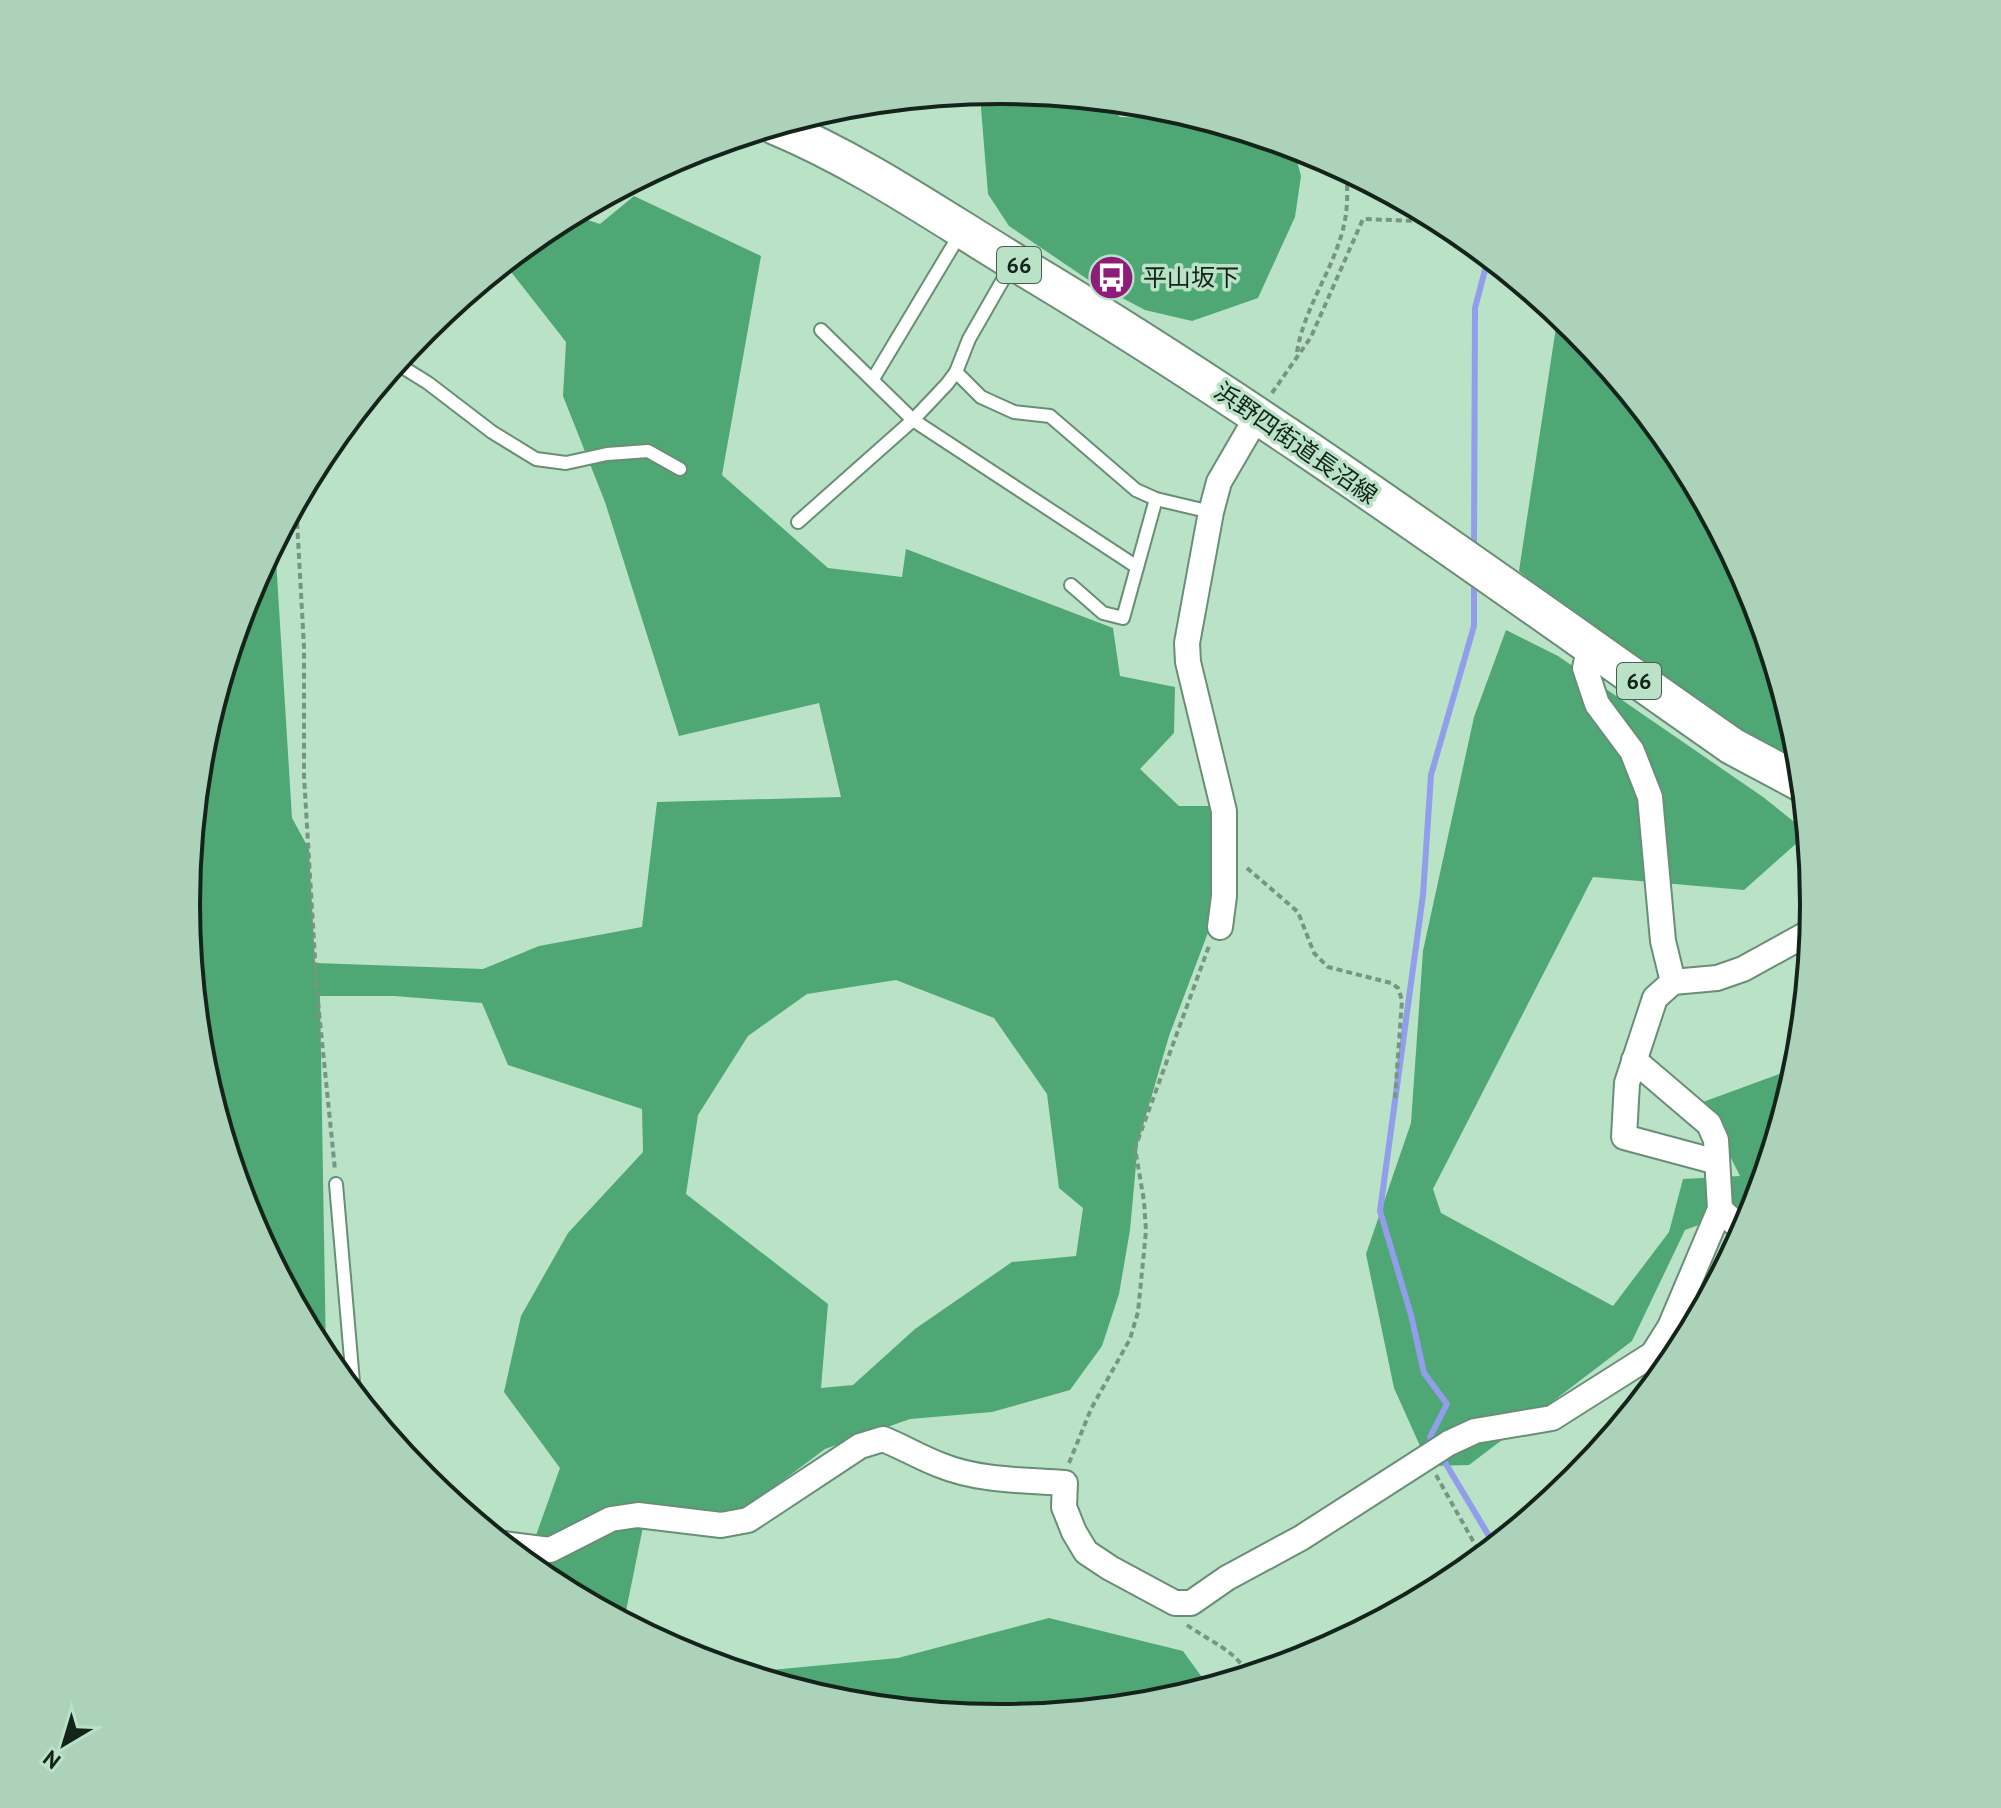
<svg xmlns="http://www.w3.org/2000/svg" width="2001" height="1808" font-family="'PT Sans','Noto Sans JP',sans-serif">
<style>
.forest{fill:#4fa775;fill-rule:evenodd}
.lines{fill:none;stroke-linecap:round;stroke-linejoin:round}
.stream{stroke:#929deb;stroke-width:6}
.lane-casing{stroke:#688f76;stroke-width:16}
.street-casing{stroke:#688f76;stroke-width:28}
.primary-casing{stroke:#688f76;stroke-width:40}
.path{stroke:#779682;stroke-width:4;stroke-dasharray:6 4;stroke-linecap:butt}
.lane{stroke:#fff;stroke-width:12}
.street{stroke:#fff;stroke-width:24}
.primary{stroke:#fff;stroke-width:36}
.labels{text-anchor:middle;dominant-baseline:central;stroke-width:7;stroke-linejoin:round;paint-order:stroke}
.shield{fill:#b9e2c7;stroke:#465d4f;stroke-width:2}
.shield-label{font-size:22px;font-weight:bold;fill:#14241b}
.poi-label{font-size:24px;fill:#14241b;stroke:#b9e2c7;text-anchor:start}
.street-label{font-size:24px;fill:#14241b;stroke:#b9e2c7}
.rim{fill:none;stroke:#14241b;stroke-width:4}
</style>
<rect width="100%" height="100%" fill="#b9e2c7"/>
<!-- forest -->
<g class="forest">
<path d="M1001 90 1105 100 1120 117 1207 120 1293 146 1301 176 1295 217 1258 298 1192 321 1145 310 1090 281 1009 226 988 194 981 108 984 92Z"/>
<path d="M634 196 761 256 722 475 828 568 902 577 906 549 1113 628 1120 676 1175 687 1174 733 1140 769 1179 806H1210L1221 898 1169 1036 1138 1143 1130 1230 1119 1294 1102 1346 1070 1390 992 1412 910 1419 825 1449 746 1508 686 1524 644 1522 624 1621 548 1581 528 1564 529 1555 560 1468 504 1392 521 1316 568 1233 643 1152 642 1109 508 1065 482 1003 394 996H320L326 1356H323L248 1215 202 1062 187 904 202 745 249 592 275 543 292 818 309 849 315 963 483 969 539 946 642 927 657 802 841 797 819 703 679 736 605 502 563 396 566 342 504 263 549 227 572 215 600 224ZM896 980 994 1018 1047 1094 1059 1188 1083 1208 1076 1256 1012 1262 915 1329 853 1385 821 1388 828 1304 686 1194 698 1115 748 1036 807 994Z"/>
<path d="M1558 314 1576 329 1678 452 1753 593 1799 746 1801 762 1751 748 1682 706 1519 571Z"/>
<path d="M1506 630 1558 656 1763 797 1808 833 1744 890 1593 877 1433 1189 1441 1213 1613 1306 1669 1232 1683 1179 1740 1176 1703 1102 1798 1067 1756 1204 1685 1230 1632 1341 1469 1465 1429 1466 1394 1388 1366 1254 1411 1123 1423 951 1474 717Z"/>
<path d="M1049 1618 1183 1651 1209 1687 1159 1702 1000 1718 841 1702 753 1675 771 1670 898 1658Z"/>
</g>
<g class="lines">
<!-- stream -->
<g class="stream">
<path d="M1474 548 1475 308 1485 270 1491 259"/>
<path d="M1434 1444 1430 1437 1447 1404 1424 1373 1411 1315 1380 1211 1423 895 1431 775 1474 626V579"/>
<path d="M1440 1454 1495 1546"/>
</g>
<defs>
<g id="lane">
<path d="M821 330 913 420 1137 567"/>
<path d="M396 363 428 383 492 432 536 459 566 463 607 454 648 451 680 469"/>
<path d="M956 372 981 397 1014 412 1050 416 1136 490 1156 499 1211 512"/>
<path d="M873 379 960 234"/>
<path d="M798 522 913 420 947 384 956 372 969 339 1012 264"/>
<path d="M1071 585 1103 613 1123 618 1156 499"/>
<path d="M336 1184 354 1394"/>
</g>
<g id="street">
<path d="M1590 646 1585 668 1597 704 1632 751 1650 797 1663 941 1673 982"/>
<path d="M1220 927 1224 896V811L1188 662 1187 643 1211 512 1219 482 1258 415"/>
<path d="M1717 1162 1624 1137 1627 1083 1655 998 1673 982 1717 978 1743 969 1812 931"/>
<path d="M1720 1209 1744 1232"/>
<path d="M504 1544 550 1550 611 1519 638 1515 721 1525 748 1520 860 1446 883 1439C903 1447 921 1458 940 1465 979 1481 1024 1480 1065 1483L1064 1507 1074 1532 1086 1552 1110 1568 1175 1603H1191L1227 1578 1301 1538 1449 1443 1475 1431 1552 1418 1653 1354 1670 1327 1720 1209 1716 1140 1709 1124 1634 1060"/>
</g>
<path id="primary" d="M775 126C861 162 937 215 1016 263 1263 410 1496 581 1732 746L1803 784"/>
</defs>
<!-- lane casing -->
<use href="#lane" class="lane-casing"/>
<!-- street casing -->
<use href="#street" class="street-casing"/>
<!-- primary casing -->
<use href="#primary" class="primary-casing"/>
<!-- path -->
<g class="path">
<path d="M1297 352C1304 309 1330 275 1342 233 1348 212 1348 192 1346 170"/>
<path d="M1272 393 1311 337 1363 219 1442 222"/>
<path d="M296 503 304 647V776L317 992 335 1170"/>
<path d="M1247 868 1298 912 1314 953 1328 967 1391 983 1398 988 1402 1000 1395 1098"/>
<path d="M1069 1463 1091 1409 1130 1339 1138 1312 1146 1231 1144 1201 1135 1148 1209 946"/>
<path d="M1436 1475 1482 1557"/>
<path d="M1187 1625C1209 1641 1235 1650 1249 1675"/>
</g>
<!-- lane -->
<use href="#lane" class="lane"/>
<!-- street -->
<use href="#street" class="street"/>
<!-- primary -->
<use href="#primary" class="primary"/>
</g>
<!-- icons -->
<defs>
<symbol id="bus-disc" viewBox="-11 -11 22 22"><circle r="9.5" fill="#8f1b7b" stroke="#b9e2c7"/><path d="M-5-6H5V4H4V6H2V4H-2V6H-4V4H-5ZM-3.5-4V0h7V-4ZM-3.5 1.2v1.5H-2V1.2ZM2 1.2v1.5H3.5V1.2Z" fill="#fff"/></symbol>
</defs>
<g fill-rule="evenodd">
<use href="#bus-disc" x="1086" y="252" width="51" height="51"/>
</g>
<g class="labels">
<!-- shield labels -->
<g class="shield">
<rect x="997" y="247" width="44" height="36" rx="6"/>
<rect x="1617" y="663" width="44" height="36" rx="6"/>
</g>
<g class="shield-label">
<text x="1019" y="265">66</text>
<text x="1639" y="681">66</text>
</g>
<!-- poi labels -->
<g class="poi-label">
<text x="1143" y="277">平山坂下</text>
</g>
<!-- street labels -->
<g class="street-label">
<text transform="translate(1296 443) rotate(35)">浜野四街道長沼線</text>
</g>
</g>
<!-- crop -->
<path d="M0 0H2001V1808H0ZM200 904a800 800 0 1 1 1600 0a800 800 0 1 1-1600 0Z" fill="#acd3b9" fill-rule="evenodd"/>
<path class="rim" d="M200 904a800 800 0 1 1 1600 0a800 800 0 1 1-1600 0Z"/>
<!-- north arrow -->
<g transform="translate(64 1744) rotate(218)" stroke="#b9e2c7" stroke-width="6" paint-order="stroke">
<path d="M0-6L14 30L0 20L-14 30Z" fill="#14241b"/>
<text y="-12" font-size="22" font-weight="bold" text-anchor="middle" fill="#14241b">N</text>
</g>
</svg>
